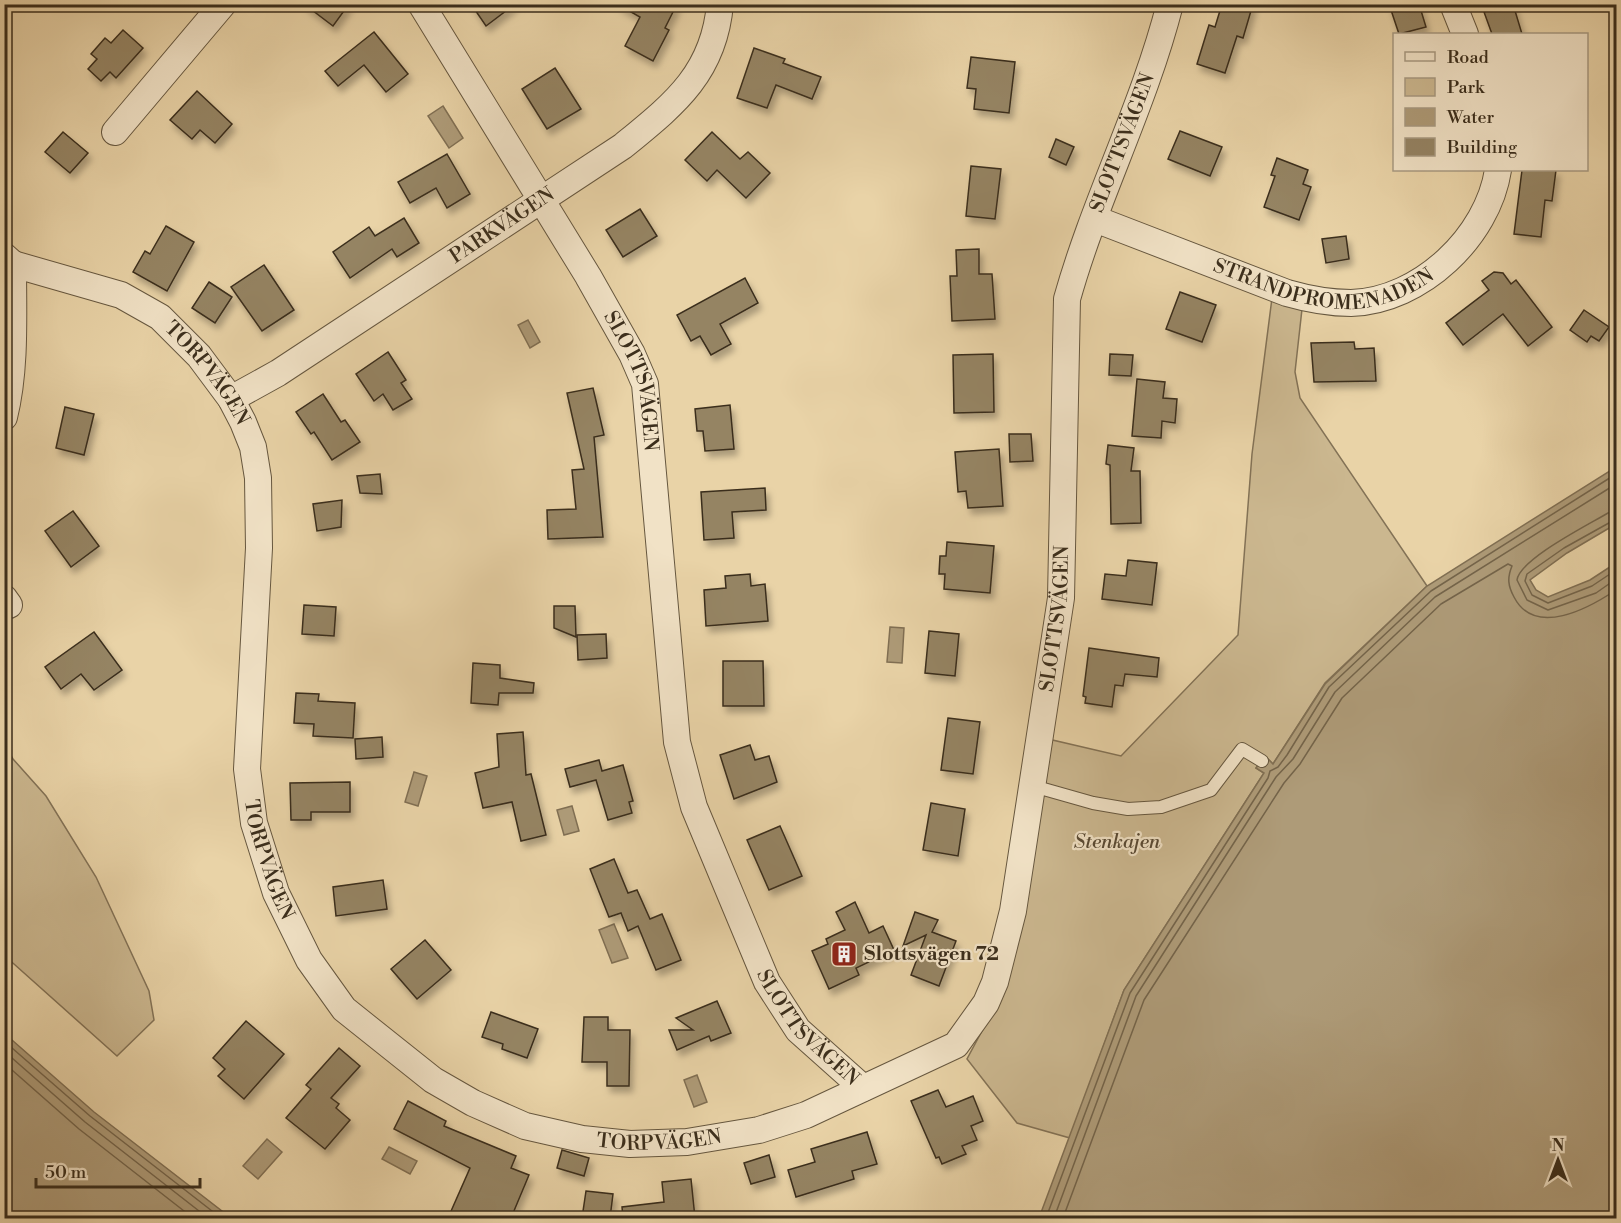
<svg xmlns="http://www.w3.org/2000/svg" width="1621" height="1223" font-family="'Libre Bodoni',serif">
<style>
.green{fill:#cbb78f;stroke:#837256;stroke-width:1.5}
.water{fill:#ae9b78;stroke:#806f53;stroke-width:1.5}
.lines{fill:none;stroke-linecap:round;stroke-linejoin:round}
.shore{stroke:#74644a;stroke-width:1.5}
.building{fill:#958464;stroke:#3b2e1c;stroke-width:1.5;filter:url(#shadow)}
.lane-casing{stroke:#66573f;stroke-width:14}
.street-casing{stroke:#66573f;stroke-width:28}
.lane{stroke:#f1e2c6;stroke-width:12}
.street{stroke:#f1e2c6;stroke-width:26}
.labels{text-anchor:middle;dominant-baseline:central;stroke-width:4.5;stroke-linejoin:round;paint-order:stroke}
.street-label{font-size:20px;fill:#3b2e1c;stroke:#f1e2c6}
.park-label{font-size:20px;font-style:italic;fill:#584933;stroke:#f1e2c6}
.poi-label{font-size:20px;font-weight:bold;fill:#3b2e1c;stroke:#f1e2c6;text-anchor:start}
</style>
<defs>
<filter id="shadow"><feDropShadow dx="3.5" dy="6" stdDeviation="3" flood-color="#0004"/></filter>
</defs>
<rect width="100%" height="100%" fill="#e9d3a7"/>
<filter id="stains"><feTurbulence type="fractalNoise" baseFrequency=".00333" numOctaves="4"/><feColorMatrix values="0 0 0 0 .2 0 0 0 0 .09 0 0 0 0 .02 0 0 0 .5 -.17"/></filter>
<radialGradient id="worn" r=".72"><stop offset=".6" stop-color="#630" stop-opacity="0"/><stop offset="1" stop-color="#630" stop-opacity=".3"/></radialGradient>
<!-- green -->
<g class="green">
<path d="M1272 298 1302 309 1295 372 1300 398 1427 586 1325 683 1273 764 1265 756 1256 768 1264 773 1124 990 1070 1138 1017 1123 967 1059 991 1014 1048 739 1121 756 1238 635 1252 454Z"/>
<path d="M4 744 13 759 46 796 96 877 149 991 154 1020 117 1056 5 956Z"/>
</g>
<!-- water -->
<g class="water">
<path d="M443 106 463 138 449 148 428 116Z"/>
<path d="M528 320 540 342 530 348 518 325Z"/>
<path d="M1616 467V524L1567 553 1530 580 1536 590 1548 597 1590 580 1616 563V1218H1039L1124 990 1264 773 1256 768 1265 756 1273 764 1325 684 1427 586Z"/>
<path d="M890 627 904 628 902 663 887 662Z"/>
<path d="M414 772 427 776 418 806 405 802Z"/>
<path d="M572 806 579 831 564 835 557 810Z"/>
<path d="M614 924 628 958 612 963 599 930Z"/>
<path d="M4 1033 94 1112 231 1218H5Z"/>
<path d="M697 1075 707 1102 694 1107 684 1080Z"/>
<path d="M267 1139 282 1152 258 1179 243 1166Z"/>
<path d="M389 1147 417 1161 410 1174 382 1159Z"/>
</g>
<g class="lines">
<!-- shore -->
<g class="shore">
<path d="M1616 511 1608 513C1588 525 1520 559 1517 580L1527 600 1548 610 1596 593 1616 579"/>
<path d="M1616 519 1564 548 1527 574 1525 581 1532 595 1548 603 1592 586 1616 570"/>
<path d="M4 1041 90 1116 221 1218"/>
<path d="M4 1051 85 1122 208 1218"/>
<path d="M4 1063 79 1129 193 1218"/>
<path d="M1046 1218 1130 993 1268 778 1270 771 1278 767 1287 755 1329 687 1431 591 1616 474"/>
<path d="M1054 1218 1136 996 1276 777 1293 759 1335 692 1435 597 1616 484"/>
<path d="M1063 1218 1144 1000 1284 783 1300 764 1342 698 1441 604 1508 564 1512 566C1507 578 1508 586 1514 597 1535 638 1589 608 1616 590"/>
</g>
</g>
<!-- building -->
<g class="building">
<path d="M304 4H349L333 26Z"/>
<path d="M471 4H515L486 26Z"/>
<path d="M617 4H677L665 28 669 30 653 61 625 46 640 17Z"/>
<path d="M1222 4H1253L1243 38 1237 36 1225 73 1197 64 1209 25 1215 27Z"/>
<path d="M1389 4H1419L1426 27 1399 34Z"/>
<path d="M1506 4H1513L1522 34H1492L1484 12Z"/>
<path d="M123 30 143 48 116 78 110 72 101 81 88 69 97 59 91 54 105 38 111 43Z"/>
<path d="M374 32 408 74 386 92 364 65 338 86 325 71Z"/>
<path d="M754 48 785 59 783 63 821 77 812 99 776 85 767 108 737 98Z"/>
<path d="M971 57 1015 62 1009 113 974 109 976 89 967 88Z"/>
<path d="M555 68 581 109 547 129 522 89Z"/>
<path d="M197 91 232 124 215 143 200 130 192 139 170 120Z"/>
<path d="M1180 131 1222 147 1210 176 1168 159Z"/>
<path d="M63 132 88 153 70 173 45 152Z"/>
<path d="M712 132 740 159 748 152 770 173 746 198 717 170 707 181 685 160Z"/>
<path d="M1056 139 1074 147 1066 165 1049 157Z"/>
<path d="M447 154 470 194 447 208 436 188 410 203 398 182Z"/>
<path d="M1277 158 1308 170 1303 184 1311 187 1299 220 1264 207 1275 176 1271 175Z"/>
<path d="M971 166 1001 169 995 219 966 216Z"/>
<path d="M1522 170H1556L1552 201 1545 200 1541 237 1514 234Z"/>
<path d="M640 209 657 236 623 257 606 230Z"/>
<path d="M404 218 419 243 397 257 392 249 350 278 333 252 369 227 375 236Z"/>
<path d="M166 226 194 242 167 291 133 272 145 251 150 254Z"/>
<path d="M1346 236 1349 259 1326 263 1322 239Z"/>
<path d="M979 249V274H992L995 319 952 321 950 276H957L956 250Z"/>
<path d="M264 265 294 310 262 331 231 287Z"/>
<path d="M1494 272 1503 273 1511 284 1516 280 1552 327 1528 346 1503 314 1463 345 1446 323 1489 290 1482 281Z"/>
<path d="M745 278 758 303 720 324 731 344 711 355 700 336 691 341 677 315Z"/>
<path d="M209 282 232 297 215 323 192 308Z"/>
<path d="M1180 292 1216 305 1202 342 1166 329Z"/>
<path d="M1584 310 1609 327 1599 341 1591 336 1587 342 1570 330Z"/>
<path d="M1354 342 1355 349 1374 348 1376 381 1314 382 1311 343Z"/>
<path d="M388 352 406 380 401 383 412 399 393 410 383 394 374 401 356 374Z"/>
<path d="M993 354 994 412 954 413 953 355Z"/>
<path d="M1110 354 1133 355 1131 376 1109 375Z"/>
<path d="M1137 379 1165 382 1163 398 1177 399 1175 423 1162 421 1161 438 1132 436Z"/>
<path d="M593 388 604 435 594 437 603 537 548 539 547 510 576 509 572 470 584 469 567 393Z"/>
<path d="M323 394 341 422 345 420 360 442 332 460 314 432 311 434 296 412Z"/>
<path d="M730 405 734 449 705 451 703 431H697L695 409Z"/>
<path d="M65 407 94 414 84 455 56 448Z"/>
<path d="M1009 434H1031L1033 461 1010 462Z"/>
<path d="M1108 445 1134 448 1131 471H1140L1141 523 1111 524 1110 465 1106 464Z"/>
<path d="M999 449 1003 506 968 508 966 491 958 492 955 452Z"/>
<path d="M380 474 382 494 360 493 357 476Z"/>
<path d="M765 488 766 510 732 512 734 538 704 540 701 492Z"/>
<path d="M342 500 341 527 317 531 313 504Z"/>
<path d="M73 511 99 546 71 567 45 531Z"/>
<path d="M947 542 994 546 990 593 944 589 945 574H939L940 556H946Z"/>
<path d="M1128 560 1157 563 1152 605 1102 599 1105 574 1126 576Z"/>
<path d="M750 574 751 586 765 584 768 621 706 626 704 590 726 588 725 576Z"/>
<path d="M304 605 336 607 334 636 302 634Z"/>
<path d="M554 606H575L576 637 554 628Z"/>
<path d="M929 631 959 634 955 676 925 673Z"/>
<path d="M94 632 122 670 94 690 81 674 61 689 45 667Z"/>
<path d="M606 634 607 658 578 660 577 635Z"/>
<path d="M1089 648 1159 658 1157 677 1125 674 1123 686 1115 685 1112 707 1085 703 1086 697 1083 696Z"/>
<path d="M723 661H763L764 706H723Z"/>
<path d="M473 663 500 665V678L534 683 533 693H499L498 705 471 703Z"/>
<path d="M296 693 319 694 318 701 355 703 353 738 313 736 314 724 294 723Z"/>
<path d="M948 718 980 722 973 774 941 770Z"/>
<path d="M523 732 526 775 531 774 546 835 521 841 512 802 483 808 475 773 499 767 497 734Z"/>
<path d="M382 737 383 757 356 759 355 739Z"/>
<path d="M750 745 755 760 769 756 777 782 734 799 720 755Z"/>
<path d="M599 760 602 771 623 765 633 801 629 802 632 813 608 820 596 780 570 787 565 769Z"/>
<path d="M350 782V812H311V820H291L290 783Z"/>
<path d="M931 803 965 809 958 856 923 850Z"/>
<path d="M780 826 802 876 769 890 747 840Z"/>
<path d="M614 859 628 893 637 890 650 919 662 914 681 960 656 970 638 926 628 931 621 913 609 917 590 869Z"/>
<path d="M383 880 387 909 336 916 333 887Z"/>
<path d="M855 902 869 933 883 926 894 950 856 968 859 975 829 989 812 951 828 944 826 939 845 930 836 912Z"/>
<path d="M915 912 938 920 932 932 956 941 939 986 911 975 926 935 903 946Z"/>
<path d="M425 940 451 970 417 999 391 969Z"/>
<path d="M717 1001 731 1033 711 1041 709 1036 677 1050 669 1030H693L676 1018Z"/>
<path d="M491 1012 538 1029 527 1058 502 1049 503 1044 482 1037Z"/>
<path d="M584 1017H608V1030H630L629 1086H607V1062H582Z"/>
<path d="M246 1021 284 1054 244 1099 218 1076 225 1069 213 1058Z"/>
<path d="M339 1048 360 1066 331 1098 339 1104 336 1108 350 1120 325 1149 286 1118 311 1089 306 1085Z"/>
<path d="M938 1090 946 1107 973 1096 983 1121 971 1126 977 1140 962 1146 966 1154 942 1164 939 1157 936 1158 911 1101Z"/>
<path d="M408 1101 446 1121 444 1126 516 1156 511 1168 529 1175 511 1218H448L470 1168 394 1129Z"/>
<path d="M867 1132 877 1164 852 1171 854 1179 796 1197 788 1170 815 1162 811 1149Z"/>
<path d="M562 1150 589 1158 584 1176 557 1168Z"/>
<path d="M769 1155 775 1177 751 1184 744 1163Z"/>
<path d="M691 1179 695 1218H623L622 1207 664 1202 662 1182Z"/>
<path d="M586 1191 613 1194 610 1218H582Z"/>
</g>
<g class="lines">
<defs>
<path id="lane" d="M1033 786 1093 803 1128 809 1161 807 1211 790 1242 749 1262 761"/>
<g id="street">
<path id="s1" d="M421 4 588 276 632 354 645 384 677 742 694 807 767 982 798 1030 863 1088"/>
<path d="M1453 4 1465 34"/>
<path d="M115 132 223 4"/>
<path id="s2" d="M1095 219 1287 293C1308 299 1329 303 1351 303 1421 301 1488 236 1498 170"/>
<path d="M4 256 13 264C13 314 16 369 4 417"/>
<path id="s3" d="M13 264 121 295 160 317 199 356 231 399 243 422 253 447 258 478 259 548 247 769 254 823 276 893 309 960 344 1009 433 1080 473 1103 525 1126 582 1139 630 1144 687 1142 759 1130 806 1115 956 1045 986 1003 995 982 1013 911 1061 598 1067 299C1095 199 1144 106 1170 4"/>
<path id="s4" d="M231 399 278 373 623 146C673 105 714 74 720 4"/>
<path d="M4 598 9 605"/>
</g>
</defs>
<!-- lane casing -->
<use href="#lane" class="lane-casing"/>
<!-- street casing -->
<use href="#street" class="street-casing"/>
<!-- lane -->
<use href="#lane" class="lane"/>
<!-- street -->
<use href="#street" class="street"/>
</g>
<!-- icons -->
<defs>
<symbol id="building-square" viewBox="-11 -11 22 22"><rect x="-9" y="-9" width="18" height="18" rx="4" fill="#8f2418" stroke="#f1e2c6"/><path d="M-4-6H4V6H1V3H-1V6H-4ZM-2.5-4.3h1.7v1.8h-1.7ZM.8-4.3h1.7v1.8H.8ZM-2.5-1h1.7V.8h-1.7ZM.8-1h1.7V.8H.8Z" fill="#fff"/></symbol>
</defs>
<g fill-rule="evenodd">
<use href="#building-square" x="829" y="939" width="30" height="30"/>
</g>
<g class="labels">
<!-- street labels -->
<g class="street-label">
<text stroke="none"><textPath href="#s3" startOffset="2502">SLOTTSVÄGEN</textPath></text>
<text stroke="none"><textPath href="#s4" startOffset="322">PARKVÄGEN</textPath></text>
<text stroke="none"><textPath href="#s2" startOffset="243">STRANDPROMENADEN</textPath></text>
<text stroke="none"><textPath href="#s3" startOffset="231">TORPVÄGEN</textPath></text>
<text stroke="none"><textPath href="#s1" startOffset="435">SLOTTSVÄGEN</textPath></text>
<text stroke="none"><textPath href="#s3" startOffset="2016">SLOTTSVÄGEN</textPath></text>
<text stroke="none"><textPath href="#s3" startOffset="735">TORPVÄGEN</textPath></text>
<text stroke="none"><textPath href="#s1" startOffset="1119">SLOTTSVÄGEN</textPath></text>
<text stroke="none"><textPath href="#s3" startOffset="1257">TORPVÄGEN</textPath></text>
</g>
<!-- park labels -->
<g class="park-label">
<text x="1117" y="842">Stenkajen</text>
</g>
<!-- poi labels -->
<g class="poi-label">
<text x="864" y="954">Slottsvägen 72</text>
</g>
</g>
<!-- margin -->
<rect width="1621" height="1223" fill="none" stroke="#e9d3a7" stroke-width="24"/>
<rect x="6" y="6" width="1609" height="1211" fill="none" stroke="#3b2e1c" stroke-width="3"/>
<rect x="12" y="12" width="1597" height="1199" fill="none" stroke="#3b2e1c" stroke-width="1.5"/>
<!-- legend -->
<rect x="1393" y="33" width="195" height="138" fill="#f1e2c6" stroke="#a89a82" stroke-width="1.5"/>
<rect x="1405" y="52" width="30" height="9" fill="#f1e2c6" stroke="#a89a82" stroke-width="1.5"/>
<text x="1447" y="63" font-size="18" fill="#3b2e1c">Road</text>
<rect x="1405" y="78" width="30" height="18" fill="#cbb78f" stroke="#a89a82" stroke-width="1.5"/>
<text x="1447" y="93" font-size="18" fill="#3b2e1c">Park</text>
<rect x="1405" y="108" width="30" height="18" fill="#ae9b78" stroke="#a89a82" stroke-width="1.5"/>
<text x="1447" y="123" font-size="18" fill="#3b2e1c">Water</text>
<rect x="1405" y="138" width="30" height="18" fill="#958464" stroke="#a89a82" stroke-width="1.5"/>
<text x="1447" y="153" font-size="18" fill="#3b2e1c">Building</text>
<!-- north arrow -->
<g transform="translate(1558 1160)" stroke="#f1e2c6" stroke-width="4.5" paint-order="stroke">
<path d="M0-4.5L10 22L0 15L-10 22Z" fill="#3b2e1c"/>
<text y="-9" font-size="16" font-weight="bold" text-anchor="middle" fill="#3b2e1c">N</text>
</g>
<!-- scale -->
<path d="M36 1178v9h164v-9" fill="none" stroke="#3b2e1c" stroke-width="3"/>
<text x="45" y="1178" font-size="18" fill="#3b2e1c" stroke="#f1e2c6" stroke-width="4.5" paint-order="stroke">50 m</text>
<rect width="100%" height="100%" filter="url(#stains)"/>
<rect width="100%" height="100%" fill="url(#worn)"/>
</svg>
